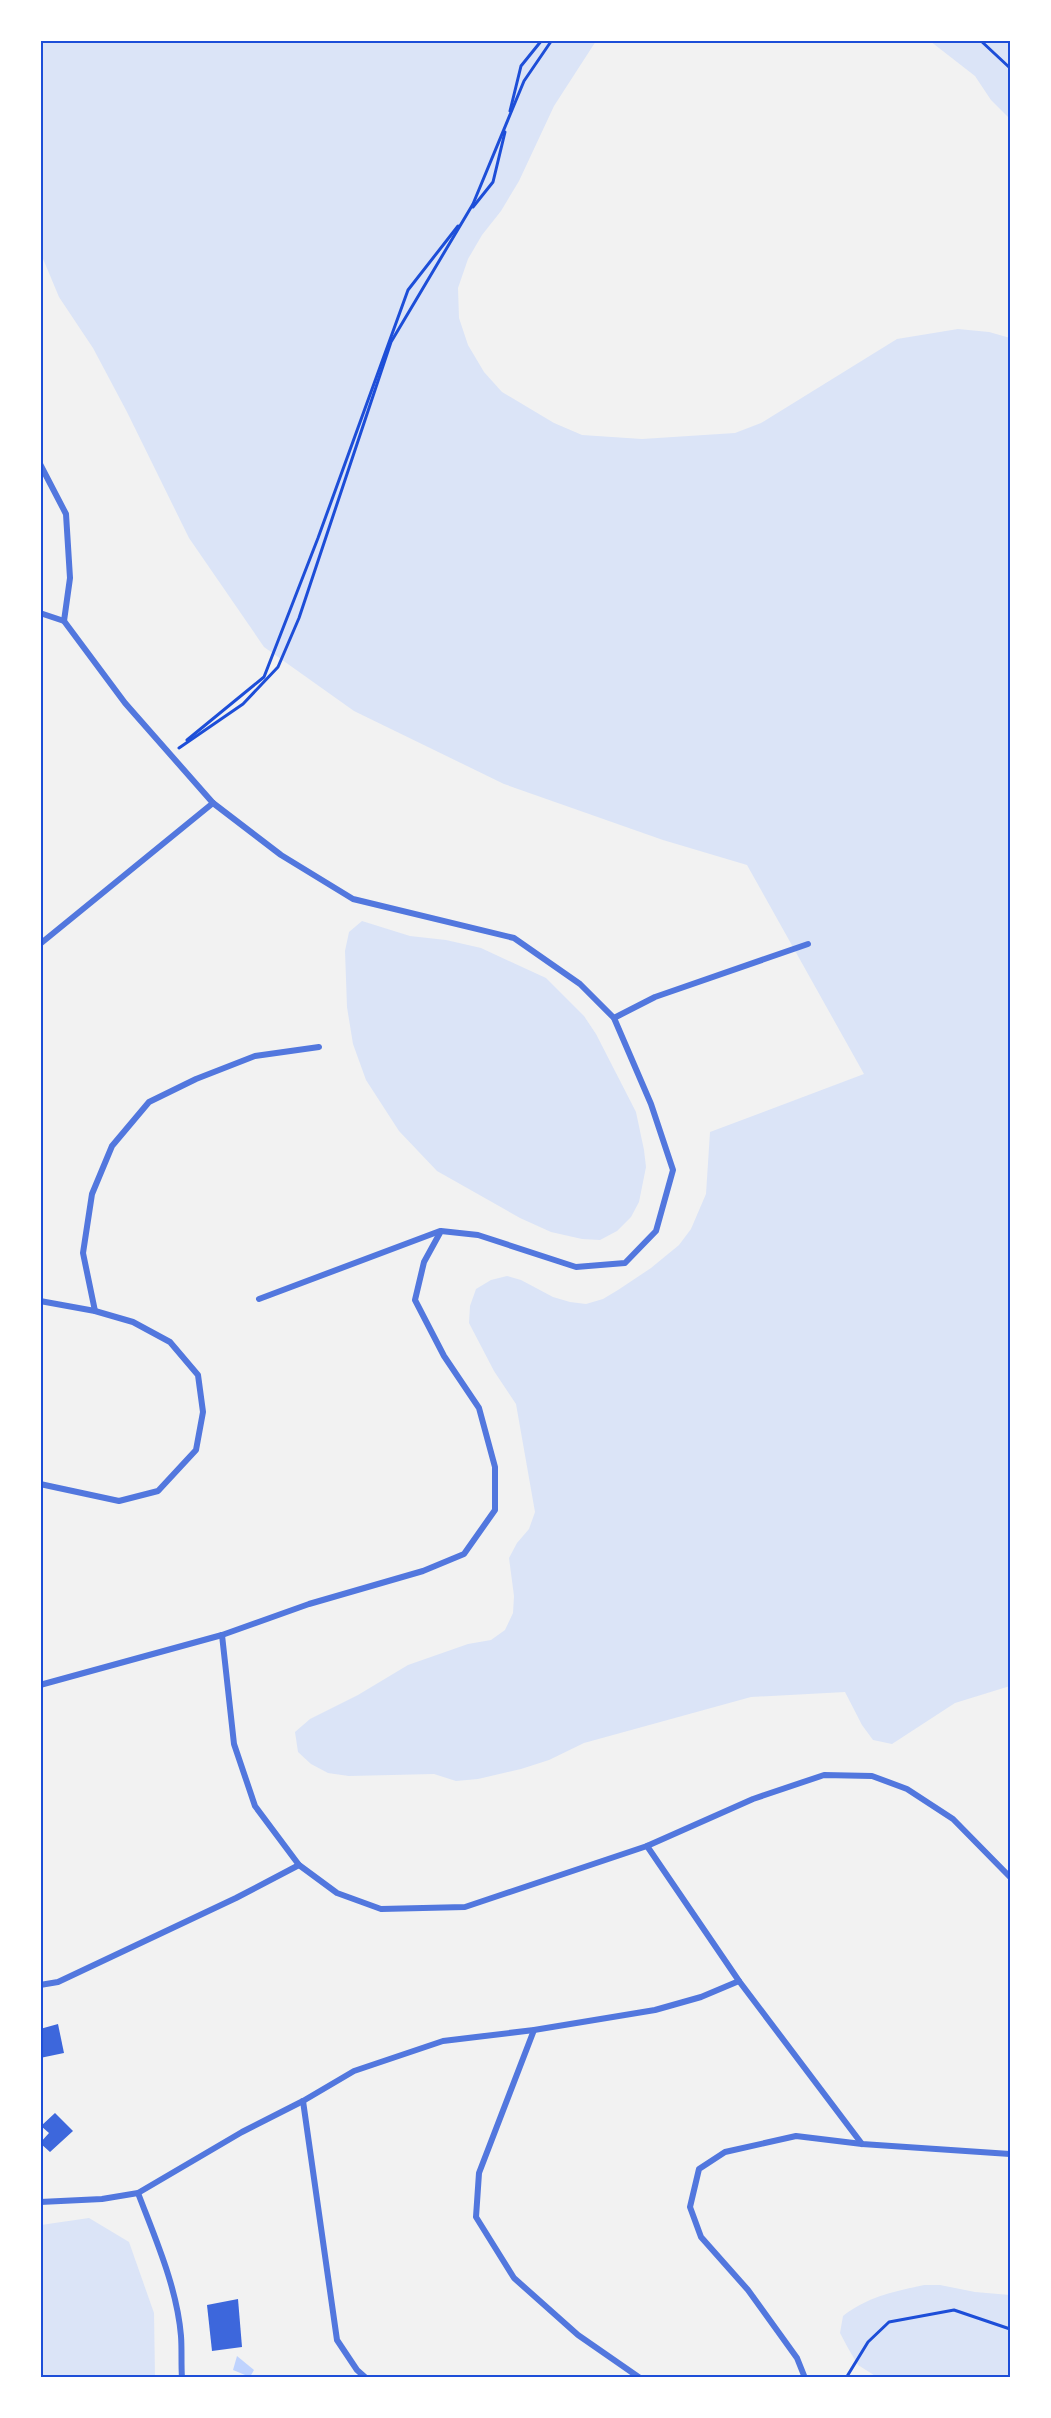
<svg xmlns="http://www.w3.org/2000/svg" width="1051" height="2418" font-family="Bitter,serif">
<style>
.green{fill:#dbe4f7}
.water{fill:#bfd3fe}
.building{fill:#3d67dc}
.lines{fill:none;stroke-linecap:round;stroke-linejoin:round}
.path{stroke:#1d4ed8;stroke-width:3}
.minor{stroke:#5277de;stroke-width:6}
.neatline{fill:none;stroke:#1d4ed8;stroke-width:2}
</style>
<rect width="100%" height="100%" fill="#f2f2f2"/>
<!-- green -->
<g class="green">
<path d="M40 41H596L554 106 519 181 501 211 482 235 468 259 458 288 459 318 468 345 484 372 502 392 554 423 582 435 642 439 735 433 761 423 897 339 958 329 989 332 1010 338V1686L955 1703 892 1744 873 1740 862 1725 845 1692 751 1697 584 1743 549 1760 521 1769 478 1779 456 1781 434 1774 349 1776 328 1773 311 1764 298 1752 295 1732 310 1719 358 1695 408 1665 468 1644 491 1640 505 1630 513 1613 514 1596 509 1558 517 1543 529 1529 535 1512 516 1404 494 1371 469 1323 470 1306 476 1289 491 1280 507 1276 521 1280 553 1297 570 1302 586 1304 603 1299 618 1290 651 1268 679 1245 691 1229 706 1194 710 1132 864 1074 747 865 663 840 504 784 354 711 264 647 189 538 127 412 93 348 59 297 41 254Z"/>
<path d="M930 41H1010V119L991 100 975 76Z"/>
<path d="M362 921 410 936 446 940 481 948 546 978 584 1016 596 1034 636 1112 644 1150 646 1167 639 1202 631 1217 617 1231 600 1240 582 1239 551 1232 520 1218 437 1171 399 1131 366 1080 353 1044 347 1007 345 951 349 932Z"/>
<path d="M89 2218 129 2242 154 2313 155 2377H41V2225Z"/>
<path d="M924 2285H940L975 2292 1010 2295V2377H877L858 2365 848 2348 840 2333 843 2316C869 2296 893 2292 924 2285Z"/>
</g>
<!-- water -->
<path class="water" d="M237 2356 254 2370 250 2377 233 2370Z"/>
<!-- building -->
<g class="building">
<path d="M58 2024 64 2053 40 2058V2029Z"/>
<path d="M55 2113 73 2131 50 2152 40 2143 49 2133 41 2126Z"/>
<path d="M238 2299 242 2347 212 2351 207 2305Z"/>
</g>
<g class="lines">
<!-- path -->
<g class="path">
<path d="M980 40 1010 68"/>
<path d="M510 111 521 66 542 40"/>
<path d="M473 207 493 182 505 132"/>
<path d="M187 740 264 677 318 538 408 290 458 226"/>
<path d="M179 748 243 704 278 667 299 618 391 342 473 204 524 81 552 40"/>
<path d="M846 2378 868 2342 889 2322 954 2310 1010 2329"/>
</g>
<!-- minor -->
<g class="minor">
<path d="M40 464 66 514 70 578 64 621"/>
<path d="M40 613 64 621 125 703 213 803 281 855 353 899 514 938 580 984 614 1018 651 1104 673 1170 656 1231 625 1263 576 1267 478 1235 441 1231 424 1262 415 1300 444 1356 479 1408 495 1467V1510L464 1554 423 1571 309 1604 222 1635 40 1685"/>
<path d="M40 944 213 803"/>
<path d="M614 1018 655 997 808 944"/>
<path d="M259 1299 440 1231"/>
<path d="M40 1301 95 1311 133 1322 170 1342 198 1375 203 1412 196 1450 158 1491 119 1501 40 1484"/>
<path d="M95 1311 83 1253 92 1194 112 1146 149 1102 196 1079 255 1056 319 1047"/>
<path d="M222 1635 234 1744 255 1806 299 1865 337 1893 381 1909 465 1907 647 1846 753 1799 824 1775 872 1776 907 1789 953 1819 1010 1877"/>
<path d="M647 1846 739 1981 862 2144"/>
<path d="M40 1985 58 1982 236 1898 299 1865"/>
<path d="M534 2030 479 2173 476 2217 514 2278 578 2335 640 2378"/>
<path d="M303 2101 337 2340 357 2370 366 2378"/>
<path d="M138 2193C155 2238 177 2287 181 2336 182 2349 181 2364 182 2378"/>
<path d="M40 2202 102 2199 138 2193 242 2132 303 2101 354 2071 443 2041 534 2030 655 2010 701 1997 739 1981"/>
<path d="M805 2378 797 2358 748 2290 701 2237 690 2207 699 2169 725 2152 796 2136 862 2144 1010 2154"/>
</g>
</g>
<!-- border -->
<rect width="1051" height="2418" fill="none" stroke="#ffffff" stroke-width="84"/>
<rect x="42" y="42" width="967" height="2334" class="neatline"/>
</svg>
